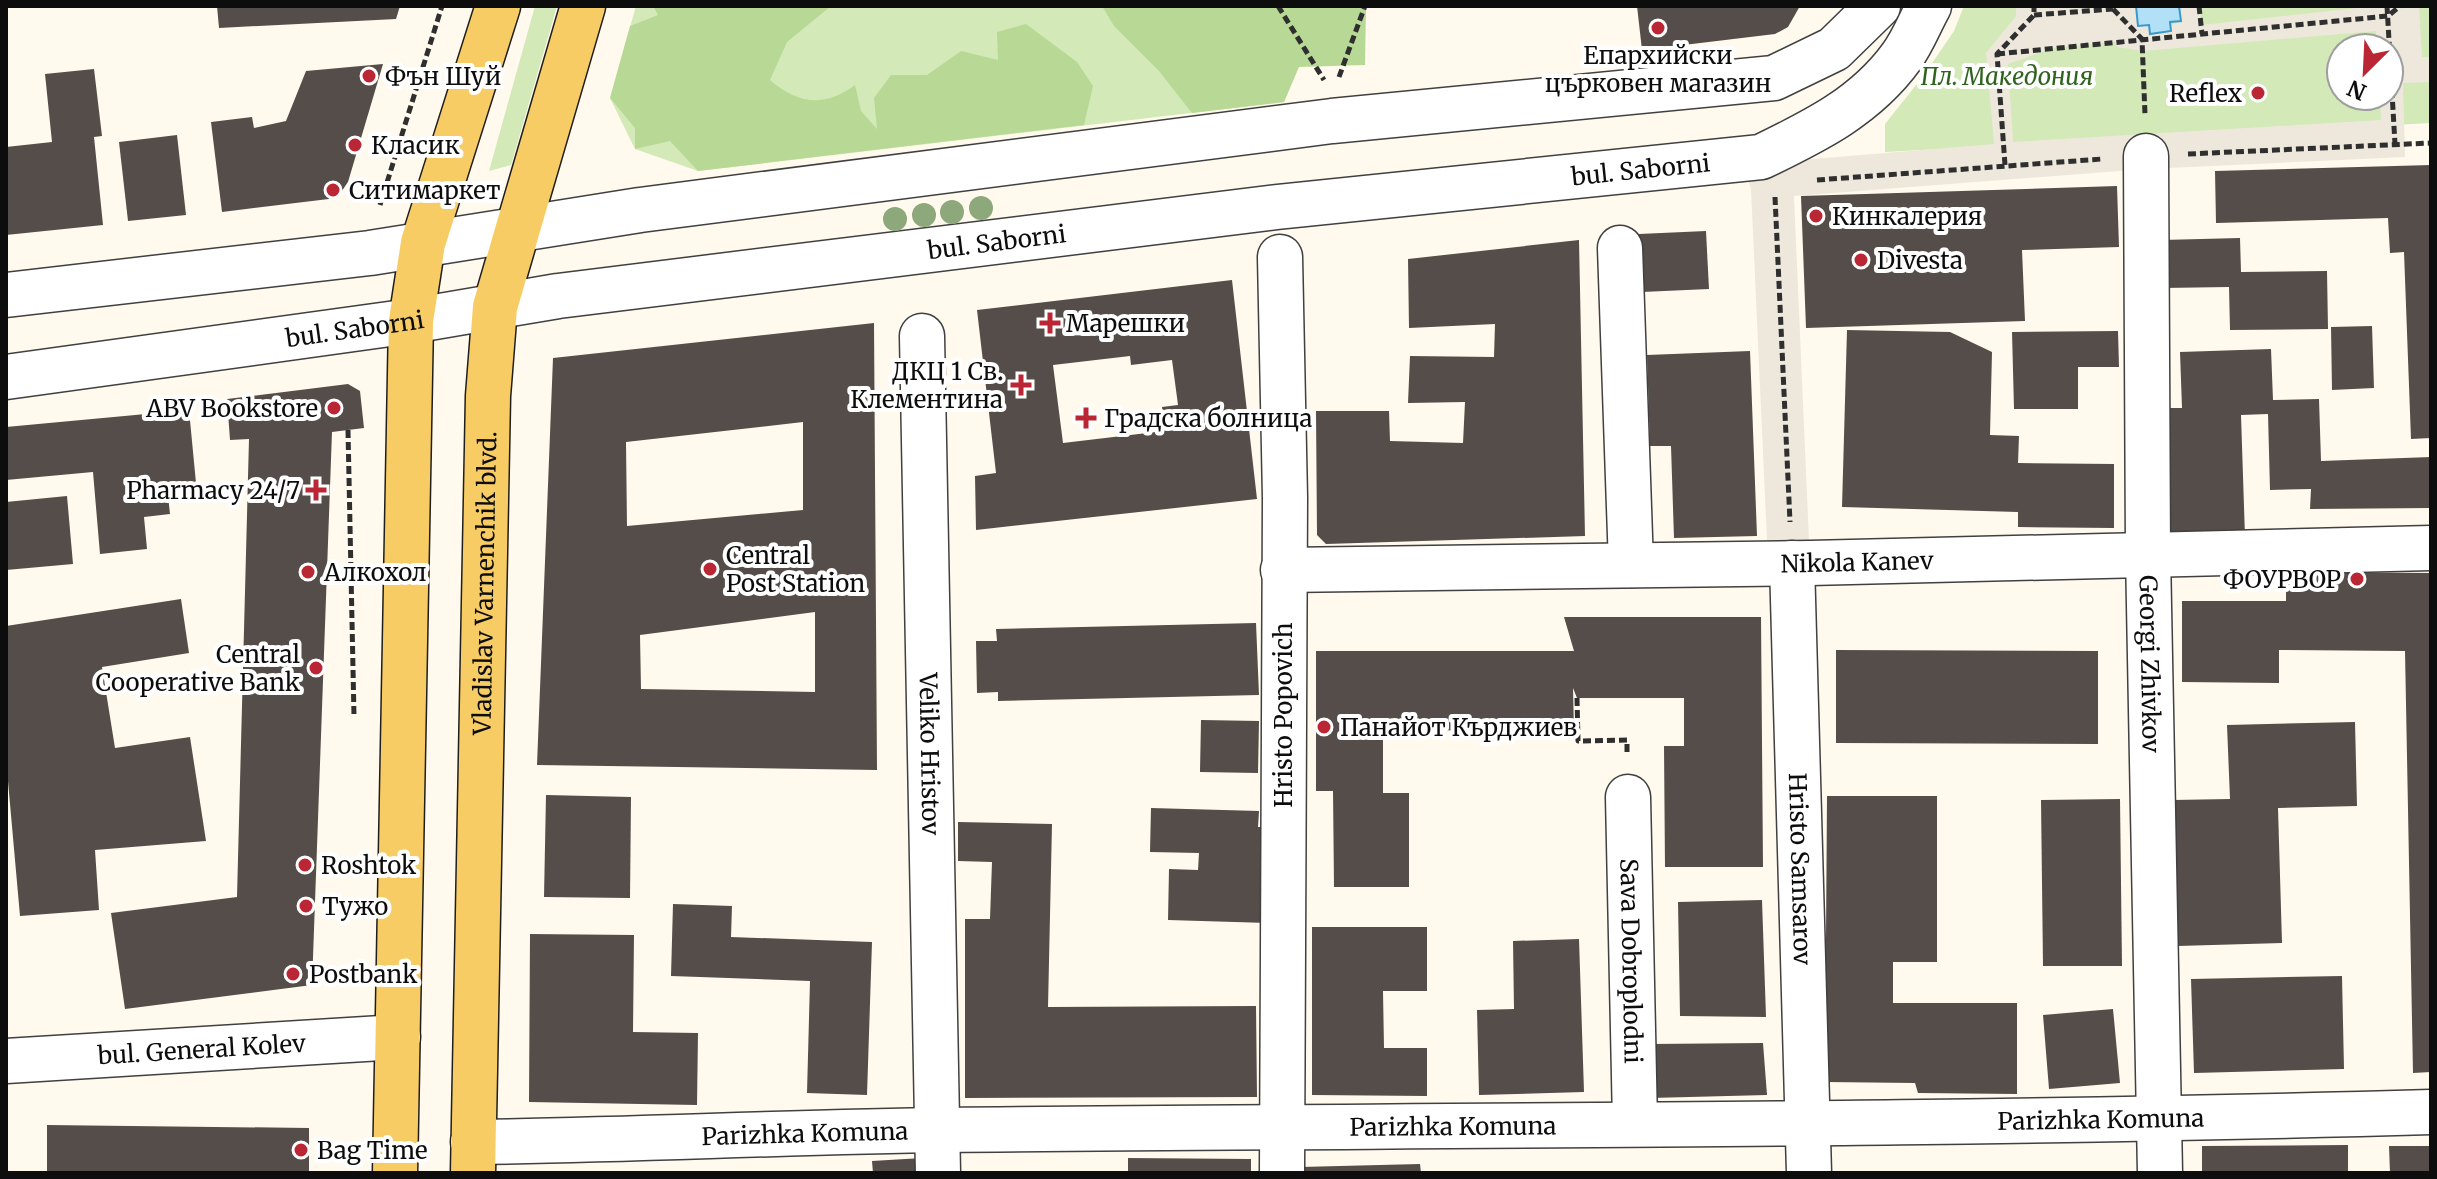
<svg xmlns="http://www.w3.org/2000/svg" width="2437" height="1179" font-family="Merriweather,serif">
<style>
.green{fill:#d3e9b7;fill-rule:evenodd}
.forest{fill:#b8d996}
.plaza{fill:#eee8dc;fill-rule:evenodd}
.water{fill:#b2e0f6;stroke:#3999cc;stroke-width:2}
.building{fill:#554d49;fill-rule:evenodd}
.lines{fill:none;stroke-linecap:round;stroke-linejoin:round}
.minor-casing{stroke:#404040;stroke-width:47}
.major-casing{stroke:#1e1e1e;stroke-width:47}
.path{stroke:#2f2f2f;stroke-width:5;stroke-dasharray:8 4;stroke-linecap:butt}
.minor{stroke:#fff;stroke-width:44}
.major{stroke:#f7cc64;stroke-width:44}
.tree{fill:#8da87b}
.poi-dot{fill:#bb2635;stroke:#fff;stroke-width:3}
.labels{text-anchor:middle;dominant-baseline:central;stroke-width:8;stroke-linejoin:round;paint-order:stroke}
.poi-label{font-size:24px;fill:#0d0d0d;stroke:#fff;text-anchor:start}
.park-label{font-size:24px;font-style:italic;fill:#30641e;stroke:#fff}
.street-label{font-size:24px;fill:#0d0d0d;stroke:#fff}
</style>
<rect width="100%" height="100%" fill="#fffaed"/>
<!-- green -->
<g class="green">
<path d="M535 6H557L511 165 489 171Z"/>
<path d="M636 6H1365L1298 67 1284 102 698 171 635 149 610 98Z"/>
<path d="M1964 6H2431V123L1885 152V124L1924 75 1954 31ZM2341 48H2389V96H2341Z"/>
</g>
<!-- forest -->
<g class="forest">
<path d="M653 6H831L787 42 770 80C798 104 824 108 855 85L861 111 877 129 874 98 891 75H927L961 51 998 60 997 32 1026 24 1077 62 1093 86 1084 125 698 171 670 141 635 149V128L610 98 630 26 658 15Z"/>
<path d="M1102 6H1366L1365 65 1299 67 1284 102 1192 113 1159 71 1114 26Z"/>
</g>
<!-- plaza -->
<path class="plaza" d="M2016 6H2136L2138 25 2149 24 2150 34 2181 21 2179 6H2199L2202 25 2375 6H2419L2422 57H2431V82L2403 83 2405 157 2146 169 1794 196 1810 563H1768L1751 189 1742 160H1800L1994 144 1986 53 2016 16ZM2376 31 2377 48H2389V96H2380L2381 120 2013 142 2008 64 2053 48 2115 42 2117 47 2143 51Z"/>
<!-- water -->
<path class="water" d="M2136 6H2179L2181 21 2170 22 2171 31 2150 34 2149 25 2138 26Z"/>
<!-- building -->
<g class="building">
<path d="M217 6H400L396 19 219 28Z"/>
<path d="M1637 6H1800L1788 27 1775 34 1642 50Z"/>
<path d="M383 64 348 182 337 198 222 212 211 122 252 117 254 128 286 121 306 71Z"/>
<path d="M94 69 102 136 94 137 103 225 6 235V147L52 142 45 74Z"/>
<path d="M177 135 186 215 128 221 119 142Z"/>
<path d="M2431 165V438L2411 439 2404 252 2390 253 2388 218 2216 223 2215 171Z"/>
<path d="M2117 186 2119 247 2022 250 2025 321 1806 328 1801 196Z"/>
<path d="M1706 231 1709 289 1642 292 1639 234Z"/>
<path d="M2240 238 2241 272 2327 271 2328 329 2230 330 2229 287 2163 288 2162 240Z"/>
<path d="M1579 240 1585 536 1326 544 1317 535 1316 411H1389L1390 441 1463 443 1465 402 1408 403 1410 356 1494 357 1495 324 1409 328 1408 259Z"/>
<path d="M1232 280 1257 499 976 530 975 476 996 473 977 310ZM1130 356 1131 365 1172 360 1178 405 1162 407 1164 431 1063 443 1053 365Z"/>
<path d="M874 323 877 770 537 765 553 358ZM803 422V510L627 526 626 442ZM815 612V692L641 689 640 635Z"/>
<path d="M2372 326 2374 388 2332 390 2331 327Z"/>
<path d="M1847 330 1950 332 1992 352 1990 435 2019 436 2018 463 2114 464V528L2018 527V512L1842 507Z"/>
<path d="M2118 331 2119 367H2078V409H2014L2012 332Z"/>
<path d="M2271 349 2273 400 2319 399 2321 461 2431 457V508L2310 509 2311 489 2270 490 2268 414 2241 415 2245 537 2166 540 2162 408H2182L2180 352Z"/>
<path d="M1750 351 1757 536 1674 538 1671 446H1650L1647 355Z"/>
<path d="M348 384 360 391 364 428 332 432 312 985 125 1009 111 913 237 897 249 439 230 440 227 399Z"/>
<path d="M189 410 196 483 167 486 170 514 144 517 147 549 100 554 93 472 6 480V427Z"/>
<path d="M67 496 73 564 6 570V502Z"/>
<path d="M2286 572 2431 573V1072L2413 1073 2405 651 2279 650V683L2182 682V601H2286Z"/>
<path d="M181 599 189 653 102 667 115 748 190 737 206 841 95 850 99 910 20 916 6 759V626Z"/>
<path d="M1564 617H1761L1763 867H1665L1664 746H1684V698H1577L1573 688 1574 731 1383 730V793H1409V887H1334L1333 791H1316V651H1574Z"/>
<path d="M1256 623 1259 695 998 701V692L977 693 976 641H997L996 629Z"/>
<path d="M1836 650 2098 651V744L1836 743Z"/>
<path d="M1201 720 1259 721 1258 773 1200 772Z"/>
<path d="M2355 722 2357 806 2278 808 2282 943 2178 946 2173 800 2230 799 2227 725Z"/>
<path d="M546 795 631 797 630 898 544 897Z"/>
<path d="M1827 796H1937V962H1893V1003H2017V1094L1918 1093 1915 1083 1825 1082Z"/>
<path d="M2120 799 2122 966H2043L2041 800Z"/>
<path d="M1151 808 1259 811 1258 827H1271L1268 923 1168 920 1169 869 1198 870 1199 853 1150 852Z"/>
<path d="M958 822 1052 824 1048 1007 1256 1006 1257 1097 965 1098V919H990L992 862 958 861Z"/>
<path d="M1762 900 1766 1017 1680 1016 1678 902Z"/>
<path d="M673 904 732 906 731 937 872 942 867 1095 807 1093 810 981 671 976Z"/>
<path d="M1312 927H1427V991H1383L1384 1048H1427V1096L1312 1095Z"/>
<path d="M530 934 634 935 633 1032 698 1033 697 1105 529 1102Z"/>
<path d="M1579 939 1584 1092 1479 1095 1477 1010 1514 1009 1513 941Z"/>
<path d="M2342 976 2344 1069 2194 1073 2191 979Z"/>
<path d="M2113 1009 2120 1083 2049 1089 2043 1015Z"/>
<path d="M1763 1043 1767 1095 1650 1098 1651 1044Z"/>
<path d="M47 1125 309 1128V1173H47Z"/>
<path d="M2348 1145V1173H2202V1146Z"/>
<path d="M2389 1146H2431V1173H2390Z"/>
<path d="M922 1158 923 1173H873L872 1161Z"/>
<path d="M1128 1158 1251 1159V1173H1128Z"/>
<path d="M1420 1164 1421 1173H1300V1167Z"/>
</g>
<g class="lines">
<defs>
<g id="minor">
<path id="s1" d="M2146 156 2148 554 2160 1173"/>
<path d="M1620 248 1631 565"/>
<path d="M1280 257 1285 498 1282 1173"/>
<path d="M6 295 370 253 640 210 1332 121 1774 78 1834 49 1878 6"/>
<path id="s2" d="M922 336 938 1173"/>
<path id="s3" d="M6 377 411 321 558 296 1277 207 1761 157C1815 131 1866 106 1902 56 1913 41 1920 22 1929 6"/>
<path id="s4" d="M1792 563 1809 1173"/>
<path id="s5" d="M1283 570 1810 563 2431 548"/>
<path id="s6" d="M1628 797 1635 1123"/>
<path id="s7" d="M6 1061 398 1037"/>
<path id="s8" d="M473 1142C631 1140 788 1132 946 1130 1441 1125 1936 1126 2431 1112"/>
</g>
<g id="major">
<path d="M395 1173 411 321 423 243 498 6"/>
<path id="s9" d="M473 1173 488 396 495 307 583 6"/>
</g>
</defs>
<!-- minor casing -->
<use href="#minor" class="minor-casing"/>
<!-- major casing -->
<use href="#major" class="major-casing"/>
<!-- path -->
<g class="path">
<path d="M1278 6 1324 80"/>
<path d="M2199 6 2202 34"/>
<path d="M2387 6 2395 144"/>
<path d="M2113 9 2142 39 2145 115"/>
<path d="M2034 15 2113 9"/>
<path d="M1997 54 2388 16 2400 6"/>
<path d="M1339 77 1365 6"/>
<path d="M2188 154 2431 143"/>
<path d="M2005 165 1997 54 2034 15V6"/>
<path d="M1817 180 2102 159"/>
<path d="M1775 197 1790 522"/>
<path d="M380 205 442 6"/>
<path d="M348 430 354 716"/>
<path d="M1577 698 1578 741 1627 740V756"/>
</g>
<!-- minor -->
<use href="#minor" class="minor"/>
<!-- major -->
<use href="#major" class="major"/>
</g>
<!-- trees -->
<g class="tree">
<circle cx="981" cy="208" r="12"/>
<circle cx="952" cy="212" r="12"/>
<circle cx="924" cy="215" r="12"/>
<circle cx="895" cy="219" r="12"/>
</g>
<!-- markers -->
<g class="poi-dot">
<circle cx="1658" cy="28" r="8"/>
<circle cx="369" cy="76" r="8"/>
<circle cx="2258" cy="93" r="8"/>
<circle cx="355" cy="145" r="8"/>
<circle cx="333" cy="190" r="8"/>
<circle cx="1816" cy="216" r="8"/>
<circle cx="1861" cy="260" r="8"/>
<path d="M1046 311h8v8h8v8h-8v8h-8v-8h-8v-8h8z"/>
<path d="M1017 373h8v8h8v8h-8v8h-8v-8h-8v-8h8z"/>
<circle cx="334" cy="408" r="8"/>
<path d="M1082 406h8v8h8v8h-8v8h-8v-8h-8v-8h8z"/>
<path d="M312 478h8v8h8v8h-8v8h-8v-8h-8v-8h8z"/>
<circle cx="710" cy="569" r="8"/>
<circle cx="308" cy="572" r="8"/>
<circle cx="2357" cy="579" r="8"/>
<circle cx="316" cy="668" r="8"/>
<circle cx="1324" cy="727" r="8"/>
<circle cx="305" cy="865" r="8"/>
<circle cx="306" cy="906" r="8"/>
<circle cx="293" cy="974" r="8"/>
<circle cx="301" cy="1150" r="8"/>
</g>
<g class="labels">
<!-- poi labels -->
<g class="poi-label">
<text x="1658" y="55" text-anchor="middle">Епархийски<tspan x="1658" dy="28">църковен магазин</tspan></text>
<text x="385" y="76">Фън Шуй</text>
<text x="2242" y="93" text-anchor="end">Reflex</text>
<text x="371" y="145">Класик</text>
<text x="349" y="190">Ситимаркет</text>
<text x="1832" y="216">Кинкалерия</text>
<text x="1877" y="260">Divesta</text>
<text x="1066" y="323">Марешки</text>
<text x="1003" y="371" text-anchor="end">ДКЦ 1 Св.<tspan x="1003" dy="28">Клементина</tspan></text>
<text x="318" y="408" text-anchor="end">ABV Bookstore</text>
<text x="1104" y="418">Градска болница</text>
<text x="300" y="490" text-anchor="end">Pharmacy 24/7</text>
<text x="726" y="555">Central<tspan x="726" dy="28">Post Station</tspan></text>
<text x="324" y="572">Алкохол</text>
<text x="2341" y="579" text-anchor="end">ФОУРВОР</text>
<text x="300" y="654" text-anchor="end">Central<tspan x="300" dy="28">Cooperative Bank</tspan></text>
<text x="1340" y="727">Панайот Кърджиев</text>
<text x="321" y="865">Roshtok</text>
<text x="322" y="906">Тужо</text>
<text x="309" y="974">Postbank</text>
<text x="317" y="1150">Bag Time</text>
</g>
<!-- park labels -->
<g class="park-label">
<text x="2007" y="76">Пл. Македония</text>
</g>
<!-- street labels -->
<g class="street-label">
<text stroke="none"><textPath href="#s3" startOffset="1648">bul. Saborni</textPath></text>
<text stroke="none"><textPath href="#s3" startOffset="1000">bul. Saborni</textPath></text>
<text stroke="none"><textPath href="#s3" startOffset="352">bul. Saborni</textPath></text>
<text stroke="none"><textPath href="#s5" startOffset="574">Nikola Kanev</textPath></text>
<text stroke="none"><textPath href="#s9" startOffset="590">Vladislav Varnenchik blvd.</textPath></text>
<text stroke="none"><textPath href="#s1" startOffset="508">Georgi Zhivkov</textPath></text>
<text transform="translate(1283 715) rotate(-90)">Hristo Popovich</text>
<text stroke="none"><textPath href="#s2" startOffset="418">Veliko Hristov</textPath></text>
<text stroke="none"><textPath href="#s4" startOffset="306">Hristo Samsarov</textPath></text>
<text stroke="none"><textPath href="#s6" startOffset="164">Sava Dobroplodni</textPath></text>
<text stroke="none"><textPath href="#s7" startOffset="196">bul. General Kolev</textPath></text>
<text stroke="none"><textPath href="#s8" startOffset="1628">Parizhka Komuna</textPath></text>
<text stroke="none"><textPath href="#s8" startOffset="980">Parizhka Komuna</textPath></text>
<text stroke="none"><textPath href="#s8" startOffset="332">Parizhka Komuna</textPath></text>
</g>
</g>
<!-- border -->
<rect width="2437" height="1179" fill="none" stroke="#0d0d0d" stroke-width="16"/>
<!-- north arrow -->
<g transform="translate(2365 72) rotate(204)"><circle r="38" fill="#ffffff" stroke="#9e9e9e" stroke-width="2"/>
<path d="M0-6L14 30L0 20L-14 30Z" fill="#bb2635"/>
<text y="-12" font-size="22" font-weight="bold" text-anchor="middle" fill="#0d0d0d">N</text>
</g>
</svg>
